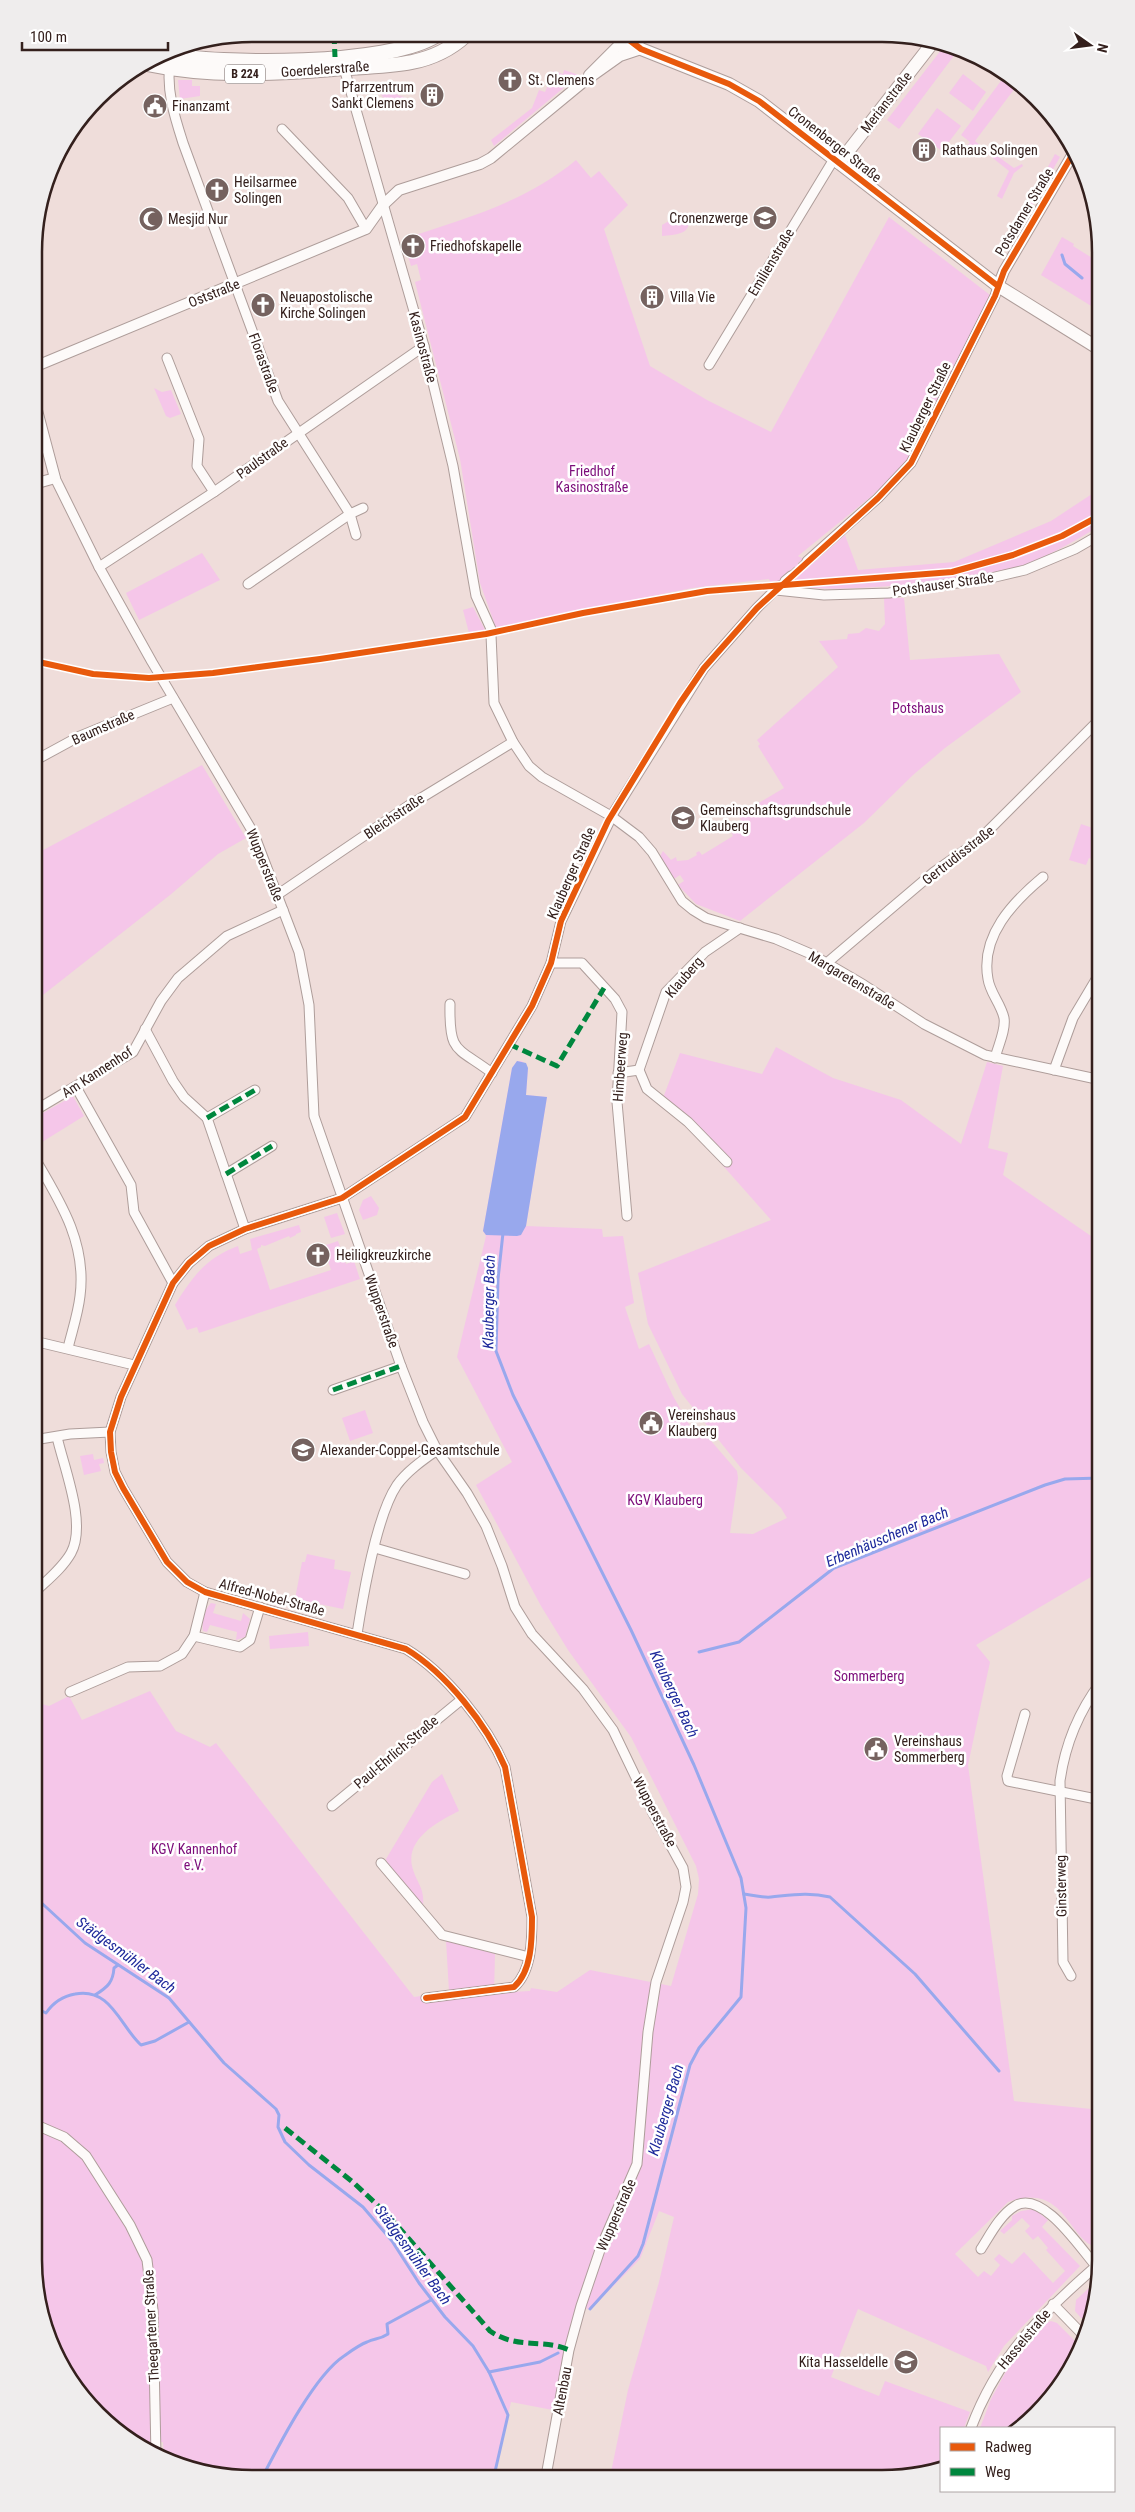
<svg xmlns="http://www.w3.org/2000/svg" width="1135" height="2512" font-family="'Roboto Condensed',sans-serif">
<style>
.green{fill:#f5c6e9}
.water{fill:#98a8ed}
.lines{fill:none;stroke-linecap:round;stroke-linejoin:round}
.stream{stroke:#98a8ed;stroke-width:3}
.minor-tunnel{stroke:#cab7b4;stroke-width:9;stroke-dasharray:9 4.5;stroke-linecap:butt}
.minor-casing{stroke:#ae9d9a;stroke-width:11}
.tertiary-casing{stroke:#ae9d9a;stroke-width:12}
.secondary-casing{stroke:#ae9d9a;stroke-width:14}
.primary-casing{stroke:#ae9d9a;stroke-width:16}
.minor{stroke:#fdfaf9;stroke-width:9}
.tertiary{stroke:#fdfaf9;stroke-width:10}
.secondary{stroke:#fdfaf9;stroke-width:12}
.primary{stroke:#fdfaf9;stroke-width:14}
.quiet{stroke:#00873e;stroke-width:5;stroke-dasharray:10 5;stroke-linecap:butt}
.cycleway-casing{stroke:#fff;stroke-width:9}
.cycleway{stroke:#e8590c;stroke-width:6}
.labels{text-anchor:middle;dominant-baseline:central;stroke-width:5;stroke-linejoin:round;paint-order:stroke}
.shield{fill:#fff;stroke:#716361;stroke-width:1}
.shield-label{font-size:12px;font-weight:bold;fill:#34201d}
.street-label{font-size:14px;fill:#34201d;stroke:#fff}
.poi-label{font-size:14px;fill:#34201d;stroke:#fff;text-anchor:start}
.park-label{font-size:14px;fill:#7c0c7a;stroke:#fff}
.water-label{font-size:15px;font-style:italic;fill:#1d299b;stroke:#fff}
.rim{fill:none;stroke:#34201d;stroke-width:2.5}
</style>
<rect width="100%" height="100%" fill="#efddda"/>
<!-- green -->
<g class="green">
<path d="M945 45 959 49 899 129 887 120Z"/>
<path d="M564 70 579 75 494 146 491 140 532 108 539 90 545 92 554 71 563 74Z"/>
<path d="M963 74 986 92 973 111 949 93Z"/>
<path d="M1006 74 1019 83 975 141 983 148 976 156 966 148 970 142 961 135Z"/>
<path d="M178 80H192V86H200V96L180 99Z"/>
<path d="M393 91V93L414 101 412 107 392 108 379 92Z"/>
<path d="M937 108 961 126 942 151 918 134Z"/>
<path d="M986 148 1014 168 1022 164 1023 166 1014 173 1002 199 997 196 1009 171 984 151Z"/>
<path d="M1055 154 1060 157 1031 208 1027 205Z"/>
<path d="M576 160 591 178 599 171 628 205 604 229 650 366 707 400 771 432 889 217 990 295 907 463 873 495 798 556 812 564 845 535 858 570 954 562 1051 521 1101 488V525C1067 546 1033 565 994 574 961 582 925 584 891 586 858 588 828 591 795 586L796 580 770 582 769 579 692 588 496 628 480 583 460 459 415 282 421 280 417 264 411 266 403 239C464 219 526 202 576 160Z"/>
<path d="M676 217H687C694 234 675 235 662 236V225Z"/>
<path d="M1062 237 1074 244 1073 246 1097 261 1101 255V312L1041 275Z"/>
<path d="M154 388 162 392 171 390 181 414 170 418 166 416Z"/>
<path d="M202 553 220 580 139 620 126 593Z"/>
<path d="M884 598H904L910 660 999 654 1021 692 945 748 913 775 864 823 740 921 696 904 678 885 684 881 680 875 674 879 660 856 663 851 671 860 676 857 677 861 688 860 697 855 696 853 699 851 702 855 733 836 730 829 741 820 738 815 784 788 758 746 760 744 757 740 838 667 819 641 847 639 848 634 859 633 866 628 879 631 885 624Z"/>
<path d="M473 607 485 630 469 633 463 610Z"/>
<path d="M202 765 246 838 218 854 170 895 34 1002V855Z"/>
<path d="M1081 824 1099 830 1097 837 1101 838V859L1097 861 1089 858 1086 865 1069 860Z"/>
<path d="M776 1047 833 1078 901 1100 961 1144 987 1062 1003 1066 988 1148 1008 1153 1003 1175 1101 1243V1571L976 1645 990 1662 968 1765 1014 2101 1101 2110V2248C1068 2246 1068 2180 1008 2202L955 2254 978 2277 984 2271 991 2276 1000 2265 994 2259 999 2254 1012 2264 1024 2252 1053 2283 1065 2271 1046 2250 1048 2248 1038 2236 1033 2240 1025 2231 1030 2226 1022 2218 1004 2234 1000 2231 1012 2220V2216L1021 2211 1034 2209 1048 2220 1042 2227 1080 2266 1004 2346 988 2372 986 2366 858 2309 831 2377 879 2396 885 2381 970 2412 964 2428H941V2470L939 2471 882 2478 610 2477 628 2390 659 2282 674 2217 659 2211 640 2259 590 2310 581 2306 558 2411 511 2402 494 2476 210 2474 164 2458 163 2442 138 2444 108 2424 63 2369 41 2316 34 2259V2128L71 2146 96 2175 144 2260 150 2310 158 2311 152 2267 101 2171 78 2144 34 2120V1702L49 1706 69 1696 82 1720 150 1691 176 1731 210 1747 216 1743 414 1997 449 1992 446 1940 495 1954 494 1993 530 1991 531 1988 557 1992 590 1970 671 1986 698 1894 699 1879 696 1866 631 1737 568 1650 541 1606 476 1485 512 1462 457 1357 486 1236 483 1231 512 1068 517 1061H522L528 1068 526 1095 547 1097 526 1226 602 1229 603 1237 623 1236 634 1303 625 1307 639 1349 649 1344 673 1396 697 1438 706 1435 737 1471 738 1478 730 1533 753 1534 787 1518 781 1508 741 1468 682 1394 648 1324 638 1273 771 1220 663 1098 680 1053 762 1074Z"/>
<path d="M73 1096 84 1116 34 1147V1118Z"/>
<path d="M371 1196 379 1208 377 1215 363 1220 359 1210 363 1200Z"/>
<path d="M337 1213 345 1234 331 1238 324 1217Z"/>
<path d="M299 1225 301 1232 296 1234V1235L290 1238 289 1236 265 1246 261 1245V1247L257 1249 270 1290 331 1270 323 1246 338 1241 346 1264 354 1261 360 1279 199 1333 197 1327 187 1330 175 1305C193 1275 208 1257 238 1246L240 1254 252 1250 250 1239Z"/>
<path d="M365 1410 373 1433 350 1441 342 1418Z"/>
<path d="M93 1454 94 1460 103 1458 104 1463 99 1464 101 1471 84 1475 80 1456Z"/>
<path d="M307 1554 335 1560 334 1569 351 1572 343 1609 295 1599 302 1562H305Z"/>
<path d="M211 1603 216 1604 213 1613 241 1621 243 1613 250 1619 245 1637 236 1640 237 1632 210 1625 207 1632 203 1631C202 1619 203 1612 211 1603Z"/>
<path d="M308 1632 309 1646 270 1649 269 1636Z"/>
<path d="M442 1774 459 1811C439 1821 406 1838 412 1866 416 1883 425 1887 423 1906L388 1866 386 1859 432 1782Z"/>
<path d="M1100 2278 1091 2318H1081L1075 2311 1076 2300Z"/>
<path d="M1051 2321 1057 2323 1082 2348 1056 2393 1018 2428H980L991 2399 1008 2368 1044 2324Z"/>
</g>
<!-- water -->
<path class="water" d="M517 1061 526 1063 528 1068 526 1095 547 1097 526 1226 521 1235 517 1236 486 1235 483 1231 512 1068Z"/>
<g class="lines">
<!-- stream -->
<g class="stream">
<path d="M1062 255 1065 264 1082 278"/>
<path d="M503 1233 498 1279 496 1351 513 1395 631 1630 694 1765 741 1878 746 1908 741 1997 699 2048 690 2065 643 2244 638 2256 590 2309"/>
<path d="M699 1652 739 1642 834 1568 1045 1485 1065 1479 1101 1478"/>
<path d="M744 1894C752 1895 763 1898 771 1897 792 1895 809 1892 830 1897L915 1974 999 2071"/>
<path d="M34 1896 85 1943 169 1998 224 2063 276 2109 279 2115 278 2127 285 2142 309 2165 363 2207 392 2241 419 2283 445 2317 473 2346 489 2372 508 2415 494 2476"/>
<path d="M95 1995C108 1987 113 1982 114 1968L118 1965"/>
<path d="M34 2007 46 2013C53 2003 63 1996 75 1994 111 1987 120 2026 141 2045L155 2041 189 2022"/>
<path d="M489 2372 540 2362 558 2353"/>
<path d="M264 2474C280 2443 315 2375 344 2356 351 2351 359 2345 367 2342 375 2338 379 2340 388 2334L387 2324 431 2300"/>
</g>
<!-- minor-tunnel -->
<path class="minor-tunnel" d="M791 576 807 561"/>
<defs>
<g id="minor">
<path d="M170 64C166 91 175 118 183 143L278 401 350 514 356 535"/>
<path d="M344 68 424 346 453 466 476 596 491 629"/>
<path d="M282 129 348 198 366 229"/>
<path d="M167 358 199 439 197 466 214 492"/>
<path d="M709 365 834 159"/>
<path d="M55 478 99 567 152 662 254 834 299 952 309 1005 314 1116 401 1366 423 1422 437 1450 467 1493 486 1526 502 1566 515 1607 532 1634 583 1689 613 1730 653 1813 683 1868 686 1887 683 1902 656 1982 648 2032 637 2164 601 2247 581 2306 569 2350 546 2476"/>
<path d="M807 561 878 498 911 463 995 296 998 286"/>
<path d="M99 567 214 492 424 346"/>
<path d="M785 581 791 576"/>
<path d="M248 584 350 514 363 508"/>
<path d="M776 590 824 595 889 593 991 578 1025 570 1075 549 1101 534"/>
<path d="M491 635 494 703 513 742 529 766 542 777 611 816 639 837 652 852 682 901 693 910 706 918 776 939 811 954 864 985 924 1024 985 1055 1101 1080"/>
<path d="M34 761 80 736 173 698"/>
<path d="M277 895 408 806 513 742"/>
<path d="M828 962 934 872 978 841 1101 718"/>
<path d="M551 963H582L615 999 622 1012 617 1102 627 1216"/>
<path d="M450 1004C449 1054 456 1046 492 1073"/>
<path d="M145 1029 173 1081 184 1097 207 1118 245 1229"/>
<path d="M995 1058C998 1046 1006 1030 1004 1018 1001 1004 990 993 988 979 980 936 1013 902 1043 877"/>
<path d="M639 1070 666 992 705 952 740 928"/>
<path d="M1054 1070 1073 1018 1101 971"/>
<path d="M618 1073 639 1070 647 1089 688 1122 727 1162"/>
<path d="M76 1087 131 1185 134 1212 173 1283"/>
<path d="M34 1111 133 1052 161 1001 178 978 227 936 283 910"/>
<path d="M207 1118 255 1090"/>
<path d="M34 1157C60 1201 87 1243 80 1296 78 1314 72 1331 68 1348"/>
<path d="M226 1174 272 1146"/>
<path d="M34 1341 134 1365"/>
<path d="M333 1390 401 1366"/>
<path d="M34 1440 70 1434 110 1432"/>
<path d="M375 1548 465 1574"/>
<path d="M34 1593C46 1581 62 1569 71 1553 87 1524 64 1468 57 1437"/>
<path d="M357 1634C363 1596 376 1516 397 1485 407 1471 423 1460 437 1450"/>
<path d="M194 1636 240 1647 250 1640 260 1607"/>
<path d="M70 1692 128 1667 160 1666 182 1654 194 1636 205 1592"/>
<path d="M1025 1714 1007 1776 1008 1781 1101 1800"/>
<path d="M332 1806 461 1700"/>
<path d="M381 1863 442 1935 529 1957"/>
<path d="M1071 1976 1063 1962 1060 1781C1065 1745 1079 1711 1101 1682"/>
<path d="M426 1998 514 1987C532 1971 532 1939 532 1917L505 1767C487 1725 446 1673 406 1649L205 1592 187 1582 167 1562 123 1488 115 1472 111 1452 110 1432 121 1397 173 1283 189 1263 209 1246 245 1229 342 1198 465 1117 532 1006 551 963 561 921 614 812 704 668 757 608 779 586"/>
<path d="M34 2124 64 2137 86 2156 130 2225 147 2260 153 2310 156 2456"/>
<path d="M981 2249C990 2235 1000 2215 1015 2206 1042 2189 1080 2248 1096 2266"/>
<path d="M1053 2304 1086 2338"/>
<path d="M971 2428C998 2355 1043 2312 1101 2262"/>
</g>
<g id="tertiary">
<path d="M589 75 617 47 628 46 640 49"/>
<path d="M998 286 1004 271 1074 152"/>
<path d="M34 367 366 229 383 205 399 190 480 164 491 158 582 83 620 56 641 49"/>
<path d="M34 484 55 478 34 399"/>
</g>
<g id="secondary">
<path d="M624 36 641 49 729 84 759 101 998 286 1101 350"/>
<path d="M839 163 934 41"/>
</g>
<g id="primary">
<path d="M163 54C221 65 388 66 437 35"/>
<path d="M147 64C208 77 270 74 333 69 359 67 387 67 412 62 432 58 452 48 466 35"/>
</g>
</defs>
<!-- minor casing -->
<use href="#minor" class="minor-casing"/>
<!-- tertiary casing -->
<use href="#tertiary" class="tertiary-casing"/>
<!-- secondary casing -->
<use href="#secondary" class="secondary-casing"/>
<!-- primary casing -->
<use href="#primary" class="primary-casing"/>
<!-- minor -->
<use href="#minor" class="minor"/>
<!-- tertiary -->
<use href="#tertiary" class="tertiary"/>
<!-- secondary -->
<use href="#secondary" class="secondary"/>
<!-- primary -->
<use href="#primary" class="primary"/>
<!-- quiet -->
<g class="quiet">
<path d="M334 34 335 57"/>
<path d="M509 1044 557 1066 604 988"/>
<path d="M207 1118 255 1090"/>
<path d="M226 1174 272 1146"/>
<path d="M333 1390 401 1366"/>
<path d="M285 2128 354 2183 387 2214 490 2331C518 2350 542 2338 569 2350"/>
</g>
<defs>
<g id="cycleway">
<path d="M624 36 641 49 729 84 759 101 998 286"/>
<path d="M34 661 93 674 149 678 213 673 320 659 486 634 583 613 707 591 952 572 1013 555 1062 536 1101 515"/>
<path d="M426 1998 514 1987C532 1971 532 1939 532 1917L505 1767C487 1725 446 1673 406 1649L205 1592 187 1582 167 1562 123 1488 115 1472 111 1452 110 1432 121 1397 173 1283 189 1263 209 1246 245 1229 342 1198 465 1117 532 1006 551 963 561 921 608 821 680 703 704 668 757 608 878 498 911 463 995 296 1004 271 1074 152"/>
</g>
</defs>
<!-- cycleway casing -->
<use href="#cycleway" class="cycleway-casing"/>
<!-- cycleway -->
<use href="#cycleway" class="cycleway"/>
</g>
<!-- icons -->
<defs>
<symbol id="church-disc" viewBox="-11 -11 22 22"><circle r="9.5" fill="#75625f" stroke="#fff"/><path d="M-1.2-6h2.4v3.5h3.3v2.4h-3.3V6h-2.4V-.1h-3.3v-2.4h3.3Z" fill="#fff"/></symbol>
<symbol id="building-disc" viewBox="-11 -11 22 22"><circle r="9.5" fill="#75625f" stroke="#fff"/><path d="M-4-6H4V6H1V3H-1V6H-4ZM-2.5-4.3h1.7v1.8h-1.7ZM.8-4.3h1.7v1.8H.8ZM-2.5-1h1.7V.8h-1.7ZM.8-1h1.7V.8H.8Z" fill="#fff"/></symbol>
<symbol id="civic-disc" viewBox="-11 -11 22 22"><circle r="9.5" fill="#75625f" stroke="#fff"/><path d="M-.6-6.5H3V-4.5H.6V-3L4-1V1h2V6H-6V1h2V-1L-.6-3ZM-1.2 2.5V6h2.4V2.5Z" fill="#fff"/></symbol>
<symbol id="school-disc" viewBox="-11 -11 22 22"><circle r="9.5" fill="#75625f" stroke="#fff"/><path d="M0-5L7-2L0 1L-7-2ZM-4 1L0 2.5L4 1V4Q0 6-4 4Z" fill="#fff"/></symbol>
<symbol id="mosque-disc" viewBox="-11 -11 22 22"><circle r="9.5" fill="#75625f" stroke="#fff"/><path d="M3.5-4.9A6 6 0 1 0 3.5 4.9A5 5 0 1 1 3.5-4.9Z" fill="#fff"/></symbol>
</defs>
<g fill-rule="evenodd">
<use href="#church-disc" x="496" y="66" width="28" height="28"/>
<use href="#building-disc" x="418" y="81" width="28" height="28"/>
<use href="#civic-disc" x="141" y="92" width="28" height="28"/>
<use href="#building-disc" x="910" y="136" width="28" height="28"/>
<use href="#church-disc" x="203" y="176" width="28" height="28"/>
<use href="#school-disc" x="751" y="204" width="28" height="28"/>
<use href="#mosque-disc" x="137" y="205" width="28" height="28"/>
<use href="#church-disc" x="399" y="232" width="28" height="28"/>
<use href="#building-disc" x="638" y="283" width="28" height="28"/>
<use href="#church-disc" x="249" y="291" width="28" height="28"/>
<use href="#school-disc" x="669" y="804" width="28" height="28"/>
<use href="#church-disc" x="304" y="1241" width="28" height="28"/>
<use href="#civic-disc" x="637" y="1409" width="28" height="28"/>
<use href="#school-disc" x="289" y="1436" width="28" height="28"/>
<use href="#civic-disc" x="862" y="1735" width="28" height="28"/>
<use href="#school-disc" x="892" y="2348" width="28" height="28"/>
</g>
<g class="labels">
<!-- shield labels -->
<rect class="shield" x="225" y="64.5" width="40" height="19" rx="4"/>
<g class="shield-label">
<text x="245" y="74">B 224</text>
</g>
<!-- street labels -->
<g class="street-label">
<text transform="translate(325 69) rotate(-4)">Goerdelerstraße</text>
<text transform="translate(886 102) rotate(-52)">Merianstraße</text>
<text transform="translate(835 144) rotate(38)">Cronenberger Straße</text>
<text transform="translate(1024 212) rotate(-59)">Potsdamer Straße</text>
<text transform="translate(771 262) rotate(-59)">Emilienstraße</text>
<text transform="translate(214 293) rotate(-22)">Oststraße</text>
<text transform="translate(423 347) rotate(75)">Kasinostraße</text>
<text transform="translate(264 363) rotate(70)">Florastraße</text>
<text transform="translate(925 407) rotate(-64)">Klauberger Straße</text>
<text transform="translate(262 458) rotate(-36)">Paulstraße</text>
<text transform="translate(943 584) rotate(-8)">Potshauser Straße</text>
<text transform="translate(103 727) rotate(-24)">Baumstraße</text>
<text transform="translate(394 816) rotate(-34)">Bleichstraße</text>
<text transform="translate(958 855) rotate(-38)">Gertrudisstraße</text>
<text transform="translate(265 865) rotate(68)">Wupperstraße</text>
<text transform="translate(571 873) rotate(-66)">Klauberger Straße</text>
<text transform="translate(684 977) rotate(-49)">Klauberg</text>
<text transform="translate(852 980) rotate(31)">Margaretenstraße</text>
<text transform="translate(620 1067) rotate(-86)">Himbeerweg</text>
<text transform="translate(97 1072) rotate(-33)">Am Kannenhof</text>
<text transform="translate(382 1311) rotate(71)">Wupperstraße</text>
<text transform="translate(272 1597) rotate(15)">Alfred-Nobel-Straße</text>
<text transform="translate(396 1752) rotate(-40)">Paul-Ehrlich-Straße</text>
<text transform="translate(655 1812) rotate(62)">Wupperstraße</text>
<text transform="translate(1061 1886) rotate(-91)">Ginsterweg</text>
<text transform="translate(616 2215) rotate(-66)">Wupperstraße</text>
<text transform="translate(151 2326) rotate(-93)">Theegartener Straße</text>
<text transform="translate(1024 2339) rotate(-50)">Hasselstraße</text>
<text transform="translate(562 2391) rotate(-79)">Altenbau</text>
</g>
<!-- poi labels -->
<g class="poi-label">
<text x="528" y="80">St. Clemens</text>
<text x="414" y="87" text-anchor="end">Pfarrzentrum<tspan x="414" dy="16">Sankt Clemens</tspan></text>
<text x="172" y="106">Finanzamt</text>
<text x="942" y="150">Rathaus Solingen</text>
<text x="234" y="182">Heilsarmee<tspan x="234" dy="16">Solingen</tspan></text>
<text x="748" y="218" text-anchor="end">Cronenzwerge</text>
<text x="168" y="219">Mesjid Nur</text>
<text x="430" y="246">Friedhofskapelle</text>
<text x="280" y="297">Neuapostolische<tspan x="280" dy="16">Kirche Solingen</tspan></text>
<text x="670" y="297">Villa Vie</text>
<text x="700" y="810">Gemeinschaftsgrundschule<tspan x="700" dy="16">Klauberg</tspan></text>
<text x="336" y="1255">Heiligkreuzkirche</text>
<text x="668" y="1415">Vereinshaus<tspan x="668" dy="16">Klauberg</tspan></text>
<text x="320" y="1450">Alexander-Coppel-Gesamtschule</text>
<text x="894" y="1741">Vereinshaus<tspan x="894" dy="16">Sommerberg</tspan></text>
<text x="888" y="2362" text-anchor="end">Kita Hasseldelle</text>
</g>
<!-- park labels -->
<g class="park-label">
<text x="592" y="471">Friedhof<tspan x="592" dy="16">Kasinostraße</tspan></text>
<text x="918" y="708">Potshaus</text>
<text x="665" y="1500">KGV Klauberg</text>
<text x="869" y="1676">Sommerberg</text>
<text x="194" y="1849">KGV Kannenhof<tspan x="194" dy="16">e.V.</tspan></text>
</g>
<!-- water labels -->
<g class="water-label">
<text transform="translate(489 1302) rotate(-89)">Klauberger Bach</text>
<text transform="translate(887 1537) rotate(-23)">Erbenhäuschener Bach</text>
<text transform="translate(674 1694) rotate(65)">Klauberger Bach</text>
<text transform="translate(126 1955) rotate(36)">Städgesmühler Bach</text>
<text transform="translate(666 2110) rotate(-74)">Klauberger Bach</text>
<text transform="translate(413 2255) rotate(54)">Städgesmühler Bach</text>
</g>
</g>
<!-- crop -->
<path d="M0 0H1135V2512H0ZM252 42H882A210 210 0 0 1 1092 252V2260A210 210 0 0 1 882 2470H252A210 210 0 0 1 42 2260V252A210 210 0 0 1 252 42Z" fill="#efeded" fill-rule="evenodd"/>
<path class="rim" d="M252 42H882A210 210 0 0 1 1092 252V2260A210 210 0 0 1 882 2470H252A210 210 0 0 1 42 2260V252A210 210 0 0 1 252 42Z"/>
<!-- legend -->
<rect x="940" y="2427" width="175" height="65" fill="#ffffff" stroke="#aea6a5"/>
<rect x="950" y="2443" width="25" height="8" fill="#e8590c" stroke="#aea6a5"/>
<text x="985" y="2452" font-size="15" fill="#34201d">Radweg</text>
<rect x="950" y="2468" width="25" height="8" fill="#00873e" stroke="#aea6a5"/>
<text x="985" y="2477" font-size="15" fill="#34201d">Weg</text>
<!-- north arrow -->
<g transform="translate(1090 45) rotate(104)" stroke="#ffffff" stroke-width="4" paint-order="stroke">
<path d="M0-4L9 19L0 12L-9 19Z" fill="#34201d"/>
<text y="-8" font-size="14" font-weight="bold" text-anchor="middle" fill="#34201d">N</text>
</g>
<!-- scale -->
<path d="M22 42v8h146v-8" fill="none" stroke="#34201d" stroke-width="2.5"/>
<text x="30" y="42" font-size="15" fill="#34201d" stroke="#ffffff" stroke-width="4" paint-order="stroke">100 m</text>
</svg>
